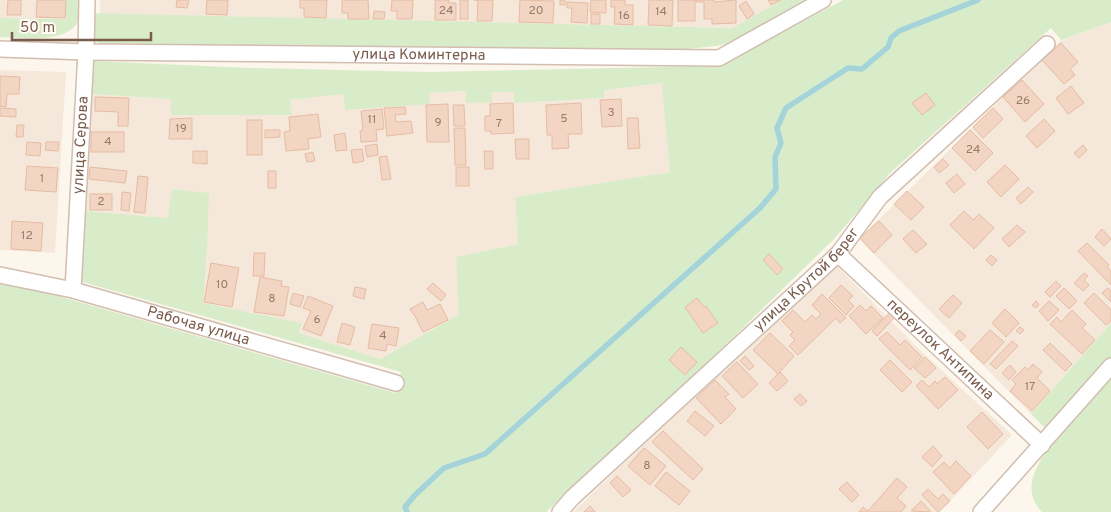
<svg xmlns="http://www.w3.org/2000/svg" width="1111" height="512" font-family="Overpass,sans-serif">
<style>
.residential{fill:#f5e8da}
.green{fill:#d8ecc9}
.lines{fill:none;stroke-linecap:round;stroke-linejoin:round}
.stream{stroke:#a5d3da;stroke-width:5.5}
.building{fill:#f3d5c3;stroke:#e6bba3}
.minor-casing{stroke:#d1beb0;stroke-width:18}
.minor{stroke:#fff;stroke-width:15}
.labels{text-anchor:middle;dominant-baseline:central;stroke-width:4;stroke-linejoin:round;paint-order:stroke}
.number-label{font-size:12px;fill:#987a6a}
.street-label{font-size:15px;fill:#7a5c4d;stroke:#fffaf3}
</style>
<rect width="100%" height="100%" fill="#fdf6ec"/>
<!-- residential -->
<g class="residential">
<path d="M0 0H66V19L0 18Z"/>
<path d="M100 0H783L733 28 100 14Z"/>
<path d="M1111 22V323L1031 414 859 239 1061 40Z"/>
<path d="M0 70 66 72 55 253 0 250Z"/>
<path d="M663 83 670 172 515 197 518 244 456 257 460 315 380 359 299 333 302 323 202 303 207 247 168 218 86 211 90 94 172 99 171 115H291L290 100 343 94 345 110 430 103 429 93 467 91 466 102H492V92H514V103L604 98V90Z"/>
<path d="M834 263 922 352 1012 435 940 512H573Z"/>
</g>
<!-- green -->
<g class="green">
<path d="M66 0H81C80 5 81 11 80 16 74 45 21 38 0 37V18L66 19Z"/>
<path d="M783 0H804L753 30 738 41 716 46 629 55 103 46C89 39 91 26 90 13L732 28Z"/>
<path d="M843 0H1111V22L1061 40 1051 28 890 173 835 238 670 399 546 512H0V283L51 294 395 393 401 372 79 281 82 241 85 224 86 211 168 218 172 189 209 193 207 247 203 303 302 323 299 333 380 359 459 315 456 257 518 244 515 197 670 172 662 83 604 90V98L514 103V92H492V102L466 103V91L429 93 430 104 345 110 343 94 290 100 292 115H171V99L90 94 92 61 250 68 427 72 713 66 742 54Z"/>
<path d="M1111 323V359L1048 431 1031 414Z"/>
<path d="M1111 376V512H1042C1013 482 1051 446 1071 423 1084 408 1098 392 1111 376Z"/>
</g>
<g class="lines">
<!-- stream -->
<path class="stream" d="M407 512 405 507 415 495 444 468 485 454 760 208 776 189 775 157 781 143 777 128 786 108 848 68 862 69 888 47 891 38 899 31 978 0"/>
</g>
<!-- building -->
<g class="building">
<path d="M8 0H21V15H7Z"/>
<path d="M37 0H66L65 18 36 17Z"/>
<path d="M177 0H189L187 8 176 7Z"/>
<path d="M207 0H228L227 15 206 14Z"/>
<path d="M300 0H327L326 18 304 17V8H300Z"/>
<path d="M342 0H368L369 19H348V13H342Z"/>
<path d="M392 0H413L412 19H397V11H391Z"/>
<path d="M435 0H449V3H456V20H435Z"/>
<rect x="460" y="0" width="8" height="19"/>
<path d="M474 0H493L492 21H477L478 1Z"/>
<path d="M520 0 554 1 553 23 519 22Z"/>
<rect x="560" y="0" width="5" height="5"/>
<path d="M591 0H606V13L590 12Z"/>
<path d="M611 0H625V5H633V25L614 24 615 7H611Z"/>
<path d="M649 0H673L672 26 648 25Z"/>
<rect x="678" y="0" width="17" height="21"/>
<path d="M696 0H714V2L736 0V23L712 24V19H704V2H696Z"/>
<path d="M768 0H781L771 5Z"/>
<path d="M746 1 754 14 747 19 739 6Z"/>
<path d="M567 2 588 3 587 23 571 22 572 8H567Z"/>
<path d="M374 11 385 12 384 19H373Z"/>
<rect x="591" y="14" width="9" height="10"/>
<path d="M1061 43 1078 62 1070 69 1075 75 1064 84 1042 60Z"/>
<path d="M0 76 20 77 19 94H7L6 107 0 106Z"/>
<path d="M1022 80 1044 104 1025 122 1003 97Z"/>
<path d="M1071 86 1084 103 1068 114 1056 98Z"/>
<path d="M926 93 935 105 922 115 912 103Z"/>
<path d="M95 97 129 98 128 126H118V112L95 111Z"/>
<path d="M621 99 622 126 602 127 600 100Z"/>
<path d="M513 103 514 133 491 134V131H485V116H490V104Z"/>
<path d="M581 103 582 134H568L569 148 552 149V135H547L546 105Z"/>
<path d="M448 104 449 142H427L426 105Z"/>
<path d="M453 105H464L465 126H454Z"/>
<path d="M405 107 406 114 395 115 396 122 411 121 413 133 387 136 384 108Z"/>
<path d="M0 108 16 109V117L0 116Z"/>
<path d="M993 108 1003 119 983 138 973 127Z"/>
<path d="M382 109 384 129 376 130 377 141 361 142 360 131 363 130 361 111Z"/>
<path d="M318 114 321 137 308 139 309 149 286 151 284 132 290 131 289 117Z"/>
<path d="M192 118V139H169L170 119Z"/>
<path d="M627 118H638L640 148 628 149Z"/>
<path d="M1044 119 1055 131 1037 148 1026 136Z"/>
<rect x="247" y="120" width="15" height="35"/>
<path d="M17 125H24L23 137H16Z"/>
<path d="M454 128H465L466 165H455Z"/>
<path d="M265 130H280V137L265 138Z"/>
<path d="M970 130 993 153 975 171 952 148Z"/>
<rect x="91" y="132" width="33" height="20"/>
<path d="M345 133 347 150 336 151 334 135Z"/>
<path d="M515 139H529V159H516Z"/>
<path d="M27 142 41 143 40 156 26 155Z"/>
<path d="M46 142H59L58 151 45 150Z"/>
<path d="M377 144 378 155 367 157 365 146Z"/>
<path d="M1083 145 1087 150 1079 158 1074 153Z"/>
<path d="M362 149 364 161 353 163 351 150Z"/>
<path d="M193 151H207V164L193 163Z"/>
<path d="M484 151H493V169H485Z"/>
<path d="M313 152 315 161 307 162 305 154Z"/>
<path d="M387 156 391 179 382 180 379 157Z"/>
<path d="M943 159 949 165 939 173 934 167Z"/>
<path d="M1005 165 1019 179 1001 197 987 182Z"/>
<path d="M27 166 58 168 56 192 25 190Z"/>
<path d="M90 167 127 171 125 183 89 179Z"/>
<rect x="456" y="167" width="13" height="19"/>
<rect x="268" y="171" width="8" height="17"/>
<path d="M957 174 965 184 954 193 946 183Z"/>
<path d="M138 176 148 177 145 213 134 212Z"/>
<path d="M1028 187 1033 192 1021 204 1016 198Z"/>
<path d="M907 191 924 207 911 220 894 204Z"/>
<path d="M122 192 131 193 129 211 121 210Z"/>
<rect x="90" y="194" width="22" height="16"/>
<path d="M964 211 973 220 979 214 994 228 974 249 950 225Z"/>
<path d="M12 221 43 223 41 251 11 249Z"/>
<path d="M879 221 892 235 874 253 860 238Z"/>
<path d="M1017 225 1025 232 1009 247 1002 239Z"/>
<path d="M1102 229 1111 239 1104 246 1095 237Z"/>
<path d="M913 230 927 244 916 253 903 239Z"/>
<path d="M1087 243 1109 265 1107 267 1111 271V285L1078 251Z"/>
<path d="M254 253H265L264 276H253Z"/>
<path d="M769 254 783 269 777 275 763 260Z"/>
<path d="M991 255 997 260 992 266 986 260Z"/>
<path d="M211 263 239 268 232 307 204 302Z"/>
<path d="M1084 273 1088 276 1084 280 1089 285 1083 291 1074 283Z"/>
<path d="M260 277 282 281 281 286 289 287 284 316 254 312Z"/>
<path d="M1056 281 1061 286 1050 297 1045 292Z"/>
<path d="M433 283 446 295 441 301 427 289Z"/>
<path d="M841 285 853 296 848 300 854 306 846 315 829 298Z"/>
<path d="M355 287 366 289 364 299 353 296Z"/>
<path d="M1064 288 1077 301 1069 309 1056 296Z"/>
<path d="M1108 288 1111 291V302L1102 293Z"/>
<path d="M293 293 304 296 300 307 290 304Z"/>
<path d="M1094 293 1111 310V321L1106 325 1084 303Z"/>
<path d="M822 294 846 318 840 323 836 318 798 355 789 346 795 340 790 335 793 332 782 321 793 310 805 322 812 315 816 319 821 314 812 305Z"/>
<path d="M953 295 962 303 949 318 939 309Z"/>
<path d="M308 296 333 306 321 336 303 329 311 311 303 308Z"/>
<path d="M697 298 704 307 706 306 718 323 703 333 685 307Z"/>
<path d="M1036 301 1039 305 1036 308 1032 305Z"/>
<path d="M1049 301 1059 310 1048 321 1039 311Z"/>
<path d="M423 302 427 310 440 304 448 320 423 332 414 314H413L410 309Z"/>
<path d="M860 305 866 311 871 306 883 318 866 334 849 316Z"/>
<path d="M1005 309 1019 323 1006 337 992 323Z"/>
<path d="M892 310 897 315 877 336 872 331Z"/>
<path d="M1072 310 1086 324 1082 328 1095 340 1082 354 1050 324 1057 317 1061 322Z"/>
<path d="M342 323 355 327 350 345 337 342Z"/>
<path d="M372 324 399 328 396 346 387 344 386 351 368 348Z"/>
<path d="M1020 327 1024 330 1020 334 1016 331Z"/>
<path d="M959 330 966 336 961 341 955 335Z"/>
<path d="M990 330 1004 342 984 364 970 351Z"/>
<path d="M887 332 900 345 905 340 922 357 910 370 879 339Z"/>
<path d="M770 333 794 356 778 374 753 350Z"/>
<path d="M1012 341 1018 346 996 369 990 364Z"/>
<path d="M1050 343 1072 364 1065 371 1043 350Z"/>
<path d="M681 347 697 362 685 375 669 360Z"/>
<path d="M745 356 754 366 749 370 740 361Z"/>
<path d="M925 357 936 368 925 378 914 368Z"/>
<path d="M890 360 912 382 902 392 880 370Z"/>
<path d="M737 362 758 384 743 398 722 376Z"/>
<path d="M1033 364 1042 372 1037 378 1050 391 1032 411 1010 391 1016 384 1012 380 1025 367 1028 370Z"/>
<path d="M1010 365 1016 372 1009 380 1002 373Z"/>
<path d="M780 372 788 381 777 391 769 383Z"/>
<path d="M945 377 958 390 938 409 916 386 922 380 929 387 935 381 937 384Z"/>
<path d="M715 380 729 394 725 397 736 409 721 424 696 398Z"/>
<path d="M800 394 807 401 801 406 794 399Z"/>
<path d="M695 411 714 426 705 436 687 421Z"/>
<path d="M982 412 1003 434 988 449 967 427Z"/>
<path d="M663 431 703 469 693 480 652 442Z"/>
<path d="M933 446 942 456 932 467 922 457Z"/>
<path d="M644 448 666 466 650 485 628 466Z"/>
<path d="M956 461 971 476 954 494 933 472 944 462 950 468Z"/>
<path d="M666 472 690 491 679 505 655 486Z"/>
<path d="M617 476 631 490 623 497 610 483Z"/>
<path d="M897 478 907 487 897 498 906 506 901 512H859L863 507 868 511Z"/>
<path d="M847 482 859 495 852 502 839 489Z"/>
<path d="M928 489 938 499 943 494 950 501 938 512 922 495Z"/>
<path d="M921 501 931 512 911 511Z"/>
<path d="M590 506 595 512H584Z"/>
</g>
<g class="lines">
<defs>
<g id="minor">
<path id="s1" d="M0 49 86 52 719 58 823 0"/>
<path id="s2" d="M838 254 1042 445"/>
<path id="s3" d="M0 275 73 290 396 383"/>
<path id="s4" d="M73 290 86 52 87 0"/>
<path id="s5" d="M560 512 572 498 838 254 880 197 1047 44"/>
<path d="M981 512 1111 366"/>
</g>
</defs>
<!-- minor casing -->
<use href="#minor" class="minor-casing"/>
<!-- minor -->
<use href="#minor" class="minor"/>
</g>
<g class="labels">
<!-- number labels -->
<g class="number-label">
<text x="446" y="11">24</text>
<text x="536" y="11">20</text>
<text x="661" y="12">14</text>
<text x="624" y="16">16</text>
<text x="1023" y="101">26</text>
<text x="611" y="113">3</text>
<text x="564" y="119">5</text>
<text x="372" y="120">11</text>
<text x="438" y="123">9</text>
<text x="499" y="124">7</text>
<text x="181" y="129">19</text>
<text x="108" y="142">4</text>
<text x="973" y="150">24</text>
<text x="42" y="179">1</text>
<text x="101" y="202">2</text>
<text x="27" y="236">12</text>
<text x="222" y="285">10</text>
<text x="272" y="299">8</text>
<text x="317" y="320">6</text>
<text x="383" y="336">4</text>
<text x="1030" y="387">17</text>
<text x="647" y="466">8</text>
</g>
<!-- street labels -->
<g class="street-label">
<text stroke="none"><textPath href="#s1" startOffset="419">улица Коминтерна</textPath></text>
<text stroke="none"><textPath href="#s4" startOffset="145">улица Серова</textPath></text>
<text stroke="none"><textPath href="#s5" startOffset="339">улица Крутой берег</textPath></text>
<text stroke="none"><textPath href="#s3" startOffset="205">Рабочая улица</textPath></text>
<text stroke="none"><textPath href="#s2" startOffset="140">переулок Антипина</textPath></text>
</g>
</g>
<!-- scale -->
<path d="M12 32v8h139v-8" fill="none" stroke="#7a5c4d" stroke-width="2.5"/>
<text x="20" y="32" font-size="15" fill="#7a5c4d" stroke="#fffaf3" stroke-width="4" paint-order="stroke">50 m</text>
</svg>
